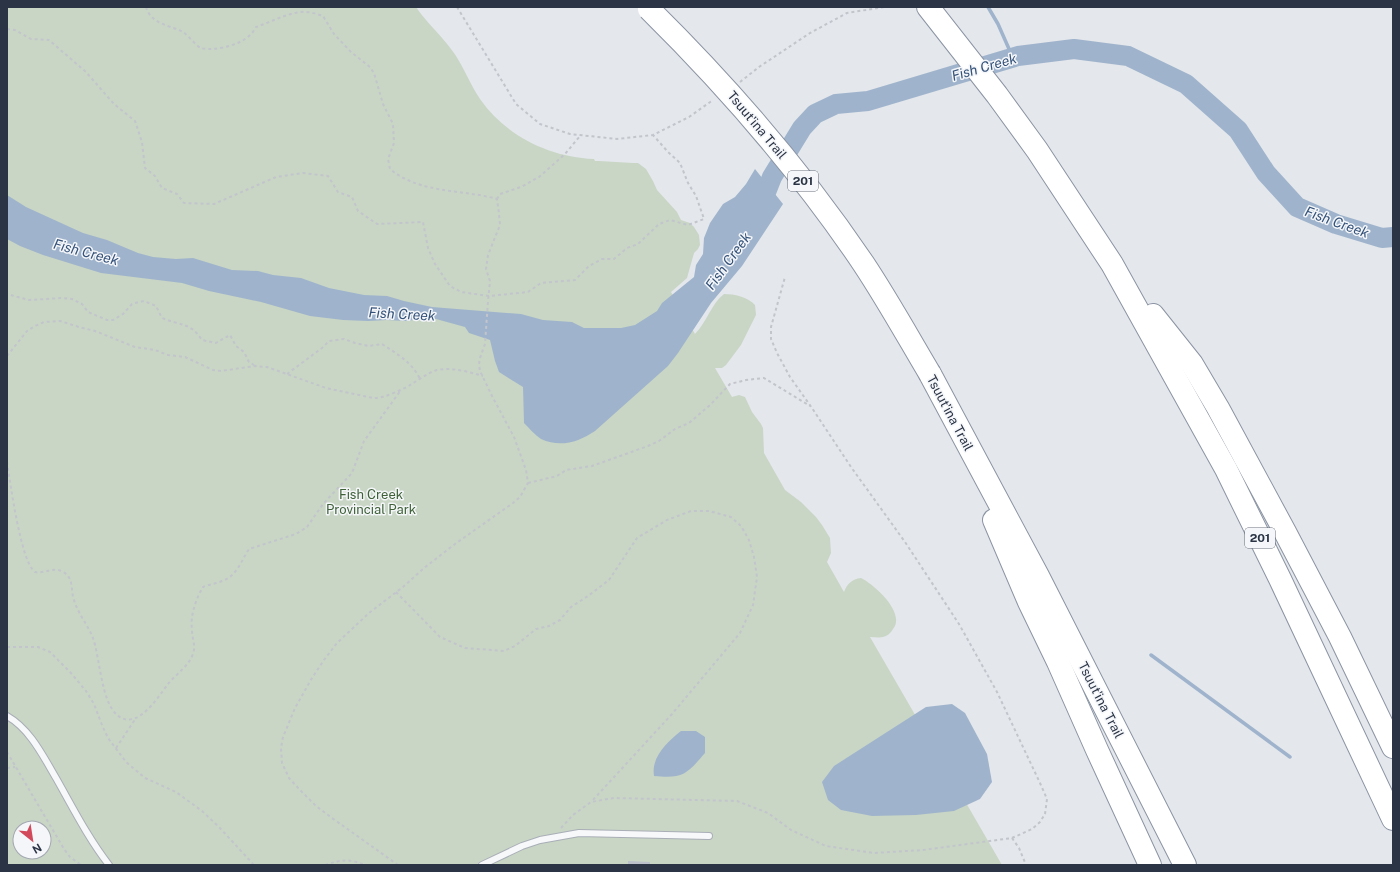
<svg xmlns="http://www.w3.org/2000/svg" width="1400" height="872" font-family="'Public Sans',sans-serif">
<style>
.green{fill:#c9d6c5;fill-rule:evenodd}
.water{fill:#9fb4cc}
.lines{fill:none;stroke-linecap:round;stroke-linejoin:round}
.stream{stroke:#9fb4cc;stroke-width:3.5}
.river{stroke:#9fb4cc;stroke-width:20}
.building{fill:#bbc0ca}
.service-casing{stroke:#a9aeb7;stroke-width:8}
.motorway-casing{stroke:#8b94a3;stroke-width:24}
.path{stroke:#c2c5cb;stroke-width:2;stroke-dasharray:3 3;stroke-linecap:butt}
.service{stroke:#f7f8fa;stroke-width:6}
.motorway{stroke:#fff;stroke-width:22}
.motorway-bridge-casing{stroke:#8b94a3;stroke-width:24;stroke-linecap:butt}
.motorway-bridge{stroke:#fff;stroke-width:22}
.labels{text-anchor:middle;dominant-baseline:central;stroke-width:3;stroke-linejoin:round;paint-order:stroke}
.shield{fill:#f4f6f9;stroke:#676e7b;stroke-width:1}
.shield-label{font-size:12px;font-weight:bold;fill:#2b3445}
.street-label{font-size:13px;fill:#2b3445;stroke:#f4f6f9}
.park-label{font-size:13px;fill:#3f6138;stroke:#f4f6f9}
.water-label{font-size:14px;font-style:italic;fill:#34527a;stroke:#f4f6f9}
</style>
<rect width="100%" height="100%" fill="#e4e7ec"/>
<!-- green -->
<path class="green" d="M7 7H416C426 22 440 34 451 49 463 64 469 83 480 99 506 136 549 157 594 159L595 161H599L633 163H638L646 169 653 181 657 190 677 212 681 220 690 223 694 227 699 235 700 245 698 249 694 253 687 278 671 292 695 334C707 322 711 304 724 294 734 294 748 297 755 305L756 315 741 345 726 365 722 368H715L732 397 739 395 745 397 752 412 761 424 763 428 764 453 785 490 801 502 816 517 822 525 830 538 831 553 827 562 844 592C847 584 852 579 861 578 875 585 906 613 893 629 891 633 887 636 883 637 879 638 874 637 870 637L1002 865H7ZM20 828H44V852H20Z"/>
<!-- water -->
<g class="water">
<path d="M755 169 783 204 742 266 711 303 678 353 668 366 595 431C579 442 560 448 541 439 535 435 529 428 524 423L523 387 499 372 495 361 490 340 469 333 465 327 436 319H421L406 321 387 320 368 321 343 320 310 316 261 302 209 291 182 283 101 273 43 255 20 246 7 239V195L26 207 83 233 107 240 138 253 153 257 176 259 193 258 232 270 258 271 273 275 301 278 329 288 364 295 387 296 404 301 432 307 521 314 543 320 572 322 584 328H621L635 325 657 311 662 303 694 277 696 265 703 254 704 238 710 223 723 204 735 197 746 184Z"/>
<path d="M952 704 965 713 987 754 992 782 980 799 954 811 916 815 872 816 841 810 828 800 822 782 834 766 926 707Z"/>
<path d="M681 731H696L705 737V753C687 774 683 779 654 776 651 757 667 742 681 731Z"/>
</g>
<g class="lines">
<!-- stream -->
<g class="stream">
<path d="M988 7 998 24 1013 58"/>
<path d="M1151 655 1290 757"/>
</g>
<!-- river -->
<path class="river" d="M759 210 772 177 802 128 815 114 836 104 868 101 1018 56 1074 49 1128 56 1186 84 1238 130 1266 173 1297 207 1336 224 1382 238 1393 237"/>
</g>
<!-- building -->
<path class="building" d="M628 861 650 862V865H628Z"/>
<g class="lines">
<defs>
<g id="service">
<path d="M7 716C30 729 43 756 56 778 73 808 88 838 109 865"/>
<path d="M482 865 522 846 540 840 579 833 709 836"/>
</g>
<g id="motorway">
<path d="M928 7 997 95 1037 150 1112 264 1226 469 1280 579 1393 819"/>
<path d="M1153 315 1192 364 1218 408 1285 532 1340 637 1393 747"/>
<path d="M930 374 1038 576 1185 865"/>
<path d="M994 520 1029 602 1058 662 1097 750 1150 865"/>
</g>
</defs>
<!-- service casing -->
<use href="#service" class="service-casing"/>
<!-- motorway casing -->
<use href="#motorway" class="motorway-casing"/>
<!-- path -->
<g class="path">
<path d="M146 7C151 24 169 25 183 32 189 36 196 46 201 48 204 49 208 49 211 49 226 48 248 43 256 27 271 22 285 14 301 12 308 11 317 14 323 16L334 34 351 52 370 67 374 73 383 104 393 124 394 143 388 159 390 169C420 194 462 189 497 199L499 214 500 225 488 255 486 269 490 281 488 301 485 344 480 358 479 364 480 371 492 396 514 437 526 470 528 483 520 497 513 503 455 544 424 568 403 587 369 613 337 643 324 660 312 678 295 708 283 737 281 748 282 763 289 778 300 790 316 806 332 818 398 865"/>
<path d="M457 7 516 104 540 124 570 134 617 139 653 135 689 117 713 100"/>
<path d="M7 29 15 30 31 39 49 40 86 72 114 104 135 121 142 142 145 168 155 176 162 188 177 194 184 203 214 204 276 177 303 173 328 176 338 192 352 197 358 211 377 224 423 222 428 248 435 264 450 286 461 292 489 296 528 292 541 283 575 280 589 266 602 259H614L627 248 638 244 659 224 670 220 688 225 704 219 696 196 688 183 680 163 668 152 653 135"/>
<path d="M740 82 759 67 810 33 847 13 884 7"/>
<path d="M497 199 500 194 521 187 539 177 565 154 580 136"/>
<path d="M7 292V294L29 300 62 298 72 299 82 304 88 312 107 320H113L123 314 132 304 135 303 144 301 156 306 162 318C181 326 190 322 202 340L216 343 230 335 236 346 244 352 249 362 254 365"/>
<path d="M7 356 27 331 35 326 44 322 60 321 79 327 95 331 135 347 155 350 168 355 185 357 213 370 221 371 255 366 267 367 326 388 373 398C382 399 402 390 410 385 419 380 427 373 437 370 453 367 469 372 483 376"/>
<path d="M287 374 322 348 329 341 344 339 355 343 369 346 382 344C397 354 412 362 420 379"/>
<path d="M7 462C10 481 21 563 35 572 44 574 53 567 61 571 75 577 70 589 74 600 78 614 88 625 93 638 100 658 101 701 117 715 137 732 158 697 168 684 176 674 188 667 193 654 196 645 192 639 192 630 190 615 196 599 203 587 209 584 216 584 222 581 237 576 241 561 249 549L296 534 307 527 323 504 352 473 364 441 401 390"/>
<path d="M528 483 557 476 566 470 592 466 648 446 659 441 675 429 689 423 710 405 730 384 746 380 764 378 810 406"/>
<path d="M396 592 440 637 465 648 504 651 515 646 536 629 549 626 560 620 571 607 588 596 609 580 637 538 667 520 691 511H709L731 517 741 526 749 540 754 557 757 577 753 605 740 633 672 714 592 801"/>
<path d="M7 647H38L50 652 71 673 86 691 94 704 102 725 108 738 126 762 145 778 176 792 202 811 219 827 254 865"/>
<path d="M116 748 136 718"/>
<path d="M7 752 64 849 70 857 81 865"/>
<path d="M7 768 15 767"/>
<path d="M561 828 573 815 591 802 614 798 737 801 768 813 791 830 826 846 874 853 923 850 1012 838 1032 829 1040 822 1045 814 1047 799 1040 783 997 692 959 624 905 542 851 467 812 408 790 377 777 353 771 339V327L785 277"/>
<path d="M1012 838 1019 848 1026 865"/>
<path d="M325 865C341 860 349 858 364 865"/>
</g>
<!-- service -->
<use href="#service" class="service"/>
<!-- motorway -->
<use href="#motorway" class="motorway"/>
<defs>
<path id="motorway-bridge" d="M649 9C728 87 801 171 863 263 887 299 908 337 930 374"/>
</defs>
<!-- motorway-bridge casing -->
<use href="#motorway-bridge" class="motorway-bridge-casing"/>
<!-- motorway-bridge -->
<use href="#motorway-bridge" class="motorway-bridge"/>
</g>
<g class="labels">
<!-- shield labels -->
<g class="shield">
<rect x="788" y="171" width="30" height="20" rx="3"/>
<rect x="1245" y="528" width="30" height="20" rx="3"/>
</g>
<g class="shield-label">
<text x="803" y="181">201</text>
<text x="1260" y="538">201</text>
</g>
<!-- street labels -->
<g class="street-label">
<text transform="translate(757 125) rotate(50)">Tsuut'ina Trail</text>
<text transform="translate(950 413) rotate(62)">Tsuut'ina Trail</text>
<text transform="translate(1101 700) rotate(63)">Tsuut'ina Trail</text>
</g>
<!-- park labels -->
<g class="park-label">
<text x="371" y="494">Fish Creek<tspan x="371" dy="15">Provincial Park</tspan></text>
</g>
<!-- water labels -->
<g class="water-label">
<text transform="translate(984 67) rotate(-16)">Fish Creek</text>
<text transform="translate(1337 222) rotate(20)">Fish Creek</text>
<text transform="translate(86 252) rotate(15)">Fish Creek</text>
<text transform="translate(728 261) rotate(-54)">Fish Creek</text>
<text transform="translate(402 314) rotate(3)">Fish Creek</text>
</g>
</g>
<!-- border -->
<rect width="1400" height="872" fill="none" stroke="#2b3445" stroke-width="16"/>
<!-- north arrow -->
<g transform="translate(32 840) rotate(150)"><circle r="19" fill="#f4f6f9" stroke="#a4a8b1"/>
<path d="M0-3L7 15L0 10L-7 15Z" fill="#d1495b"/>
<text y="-6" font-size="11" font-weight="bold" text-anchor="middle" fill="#2b3445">N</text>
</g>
</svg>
